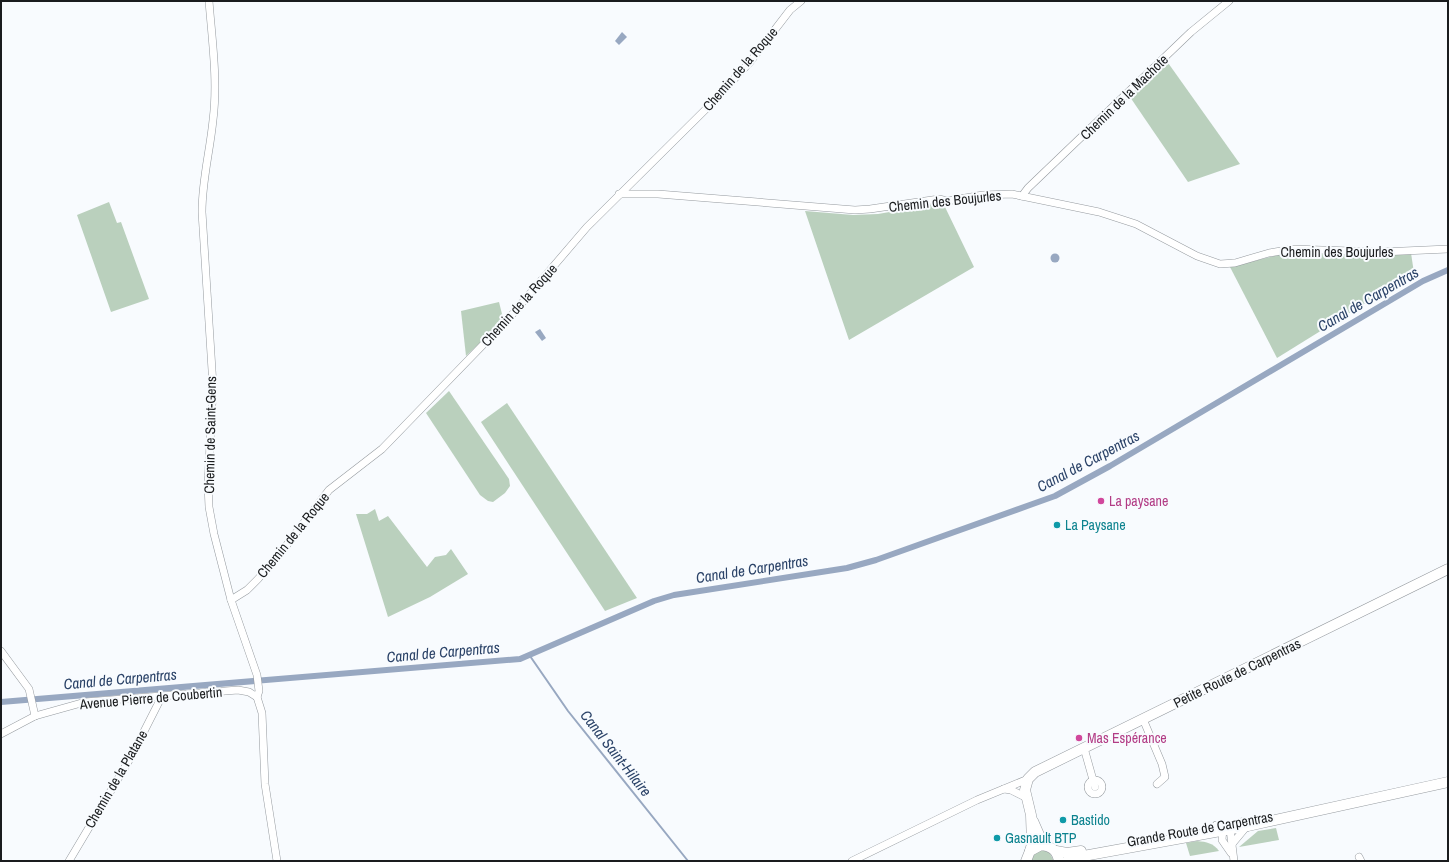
<svg xmlns="http://www.w3.org/2000/svg" width="1449" height="862" font-family="'Archivo Narrow',sans-serif">
<style>
.green{fill:#bad0bd}
.water{fill:#98a8c1}
.lines{fill:none;stroke-linecap:round;stroke-linejoin:round}
.stream{stroke:#98a8c1;stroke-width:2}
.canal{stroke:#98a8c1;stroke-width:6}
.street-casing{stroke:#959a9f;stroke-width:8}
.secondary-casing{stroke:#959a9f;stroke-width:11}
.street{stroke:#fff;stroke-width:7}
.secondary{stroke:#fff;stroke-width:10}
.hotel-dot{fill:#d1479c;stroke:#f8fbfe;stroke-width:1.5}
.culture-dot{fill:#0f9aa8;stroke:#f8fbfe;stroke-width:1.5}
.labels{text-anchor:middle;dominant-baseline:central;stroke-width:4;stroke-linejoin:round;paint-order:stroke}
.street-label{font-size:14px;fill:#1a1c1e;stroke:#f8fbfe}
.hotel-label{font-size:14px;fill:#b23c85;stroke:#f8fbfe;text-anchor:start}
.culture-label{font-size:14px;fill:#0d838f;stroke:#f8fbfe;text-anchor:start}
.water-label{font-size:15px;font-style:italic;fill:#2b4368;stroke:#f8fbfe}
</style>
<rect width="100%" height="100%" fill="#f8fbfe"/>
<!-- green -->
<g class="green">
<path d="M1166 60 1240 164 1188 182 1130 97Z"/>
<path d="M109 202 117 223 121 222 149 299 111 312 77 215Z"/>
<path d="M936 204 945 207 974 267 849 340 805 211 853 215 878 214Z"/>
<path d="M1290 252 1411 253 1414 273 1277 358 1230 267Z"/>
<path d="M499 302 503 318 501 323 466 356 461 311Z"/>
<path d="M449 391 509 479 510 486 505 493 493 502 488 501 480 495 426 413Z"/>
<path d="M507 403 637 598 605 611 481 422Z"/>
<path d="M375 509 379 521 388 516 427 567 435 557 446 555 451 549 468 574 430 597 388 617 356 514H367Z"/>
<path d="M1276 828 1279 840 1239 847 1258 831Z"/>
<path d="M1197 841C1207 842 1213 843 1219 851L1190 856 1186 843Z"/>
<path d="M1041 849 1049 852 1054 861H1030L1031 856Z"/>
</g>
<!-- water -->
<g class="water">
<path d="M622 32 627 37 619 45 615 41Z"/>
<circle cx="1055" cy="258" r="4.5"/>
<path d="M540 329 546 338 542 341 535 332Z"/>
</g>
<g class="lines">
<!-- stream -->
<path class="stream" d="M530 656 568 711 688 861"/>
<!-- canal -->
<path class="canal" d="M1 702 520 659 654 601 674 595 847 568 876 560 1055 496 1110 466 1423 281 1448 270"/>
<defs>
<g id="street">
<path d="M209 1C212 40 218 81 213 120 210 151 202 180 202 212L213 386 208 484 209 507 214 534 231 600 257 675 259 691 257 697 262 713 265 784 277 861"/>
<path d="M619 194H658L855 210 870 209 939 199 947 201 983 195 1012 194 1099 212 1136 224 1197 256 1220 264 1235 263 1269 253 1293 249 1381 252 1448 249"/>
<path d="M1022 196 1028 188 1191 32 1229 1"/>
<path d="M231 600 247 590 258 579 286 546 329 490 382 449 510 317 587 227 706 109 750 62 790 10 801 1"/>
<path d="M1 651 29 689 35 716"/>
<path d="M1143 719 1162 764 1165 777 1157 784"/>
<path d="M1 734 35 716 85 702 238 690 249 692 257 697"/>
<path d="M1084 748 1095 787"/>
<circle cx="1095" cy="787" r="7"/>
<path d="M1004 789 1011 790 1027 798"/>
<path d="M1216 825 1230 829 1234 861"/>
<path d="M1232 844 1247 826"/>
<path d="M1231 853 1222 840 1223 828 1244 821"/>
<path d="M1359 857 1361 861"/>
<path d="M69 861 131 757 162 696"/>
<path d="M852 861 977 800 1028 779"/>
</g>
<g id="secondary">
<path d="M1033 821 1040 837 1047 845"/>
<path d="M1030 851 1032 844 1031 815 1025 790 1028 779 1035 772 1448 569"/>
<path d="M1056 851 1067 853 1081 851"/>
<path d="M1026 861 1030 851 1041 845C1051 846 1057 850 1059 861"/>
<path d="M1067 861 1078 857 1248 826 1448 782"/>
</g>
</defs>
<!-- street casing -->
<use href="#street" class="street-casing"/>
<!-- secondary casing -->
<use href="#secondary" class="secondary-casing"/>
<!-- street -->
<use href="#street" class="street"/>
<!-- secondary -->
<use href="#secondary" class="secondary"/>
</g>
<!-- markers -->
<g class="hotel-dot">
<circle cx="1101" cy="501" r="4"/>
<circle cx="1079" cy="738" r="4"/>
</g>
<g class="culture-dot">
<circle cx="1057" cy="525" r="4"/>
<circle cx="1063" cy="820" r="4"/>
<circle cx="997" cy="838" r="4"/>
</g>
<g class="labels">
<!-- street labels -->
<g class="street-label">
<text transform="translate(740 69) rotate(-49)">Chemin de la Roque</text>
<text transform="translate(1124 97) rotate(-44)">Chemin de la Machote</text>
<text transform="translate(945 201) rotate(-6)">Chemin des Boujurles</text>
<text x="1337" y="252">Chemin des Boujurles</text>
<text transform="translate(519 305) rotate(-48)">Chemin de la Roque</text>
<text transform="translate(210 435) rotate(-89)">Chemin de Saint-Gens</text>
<text transform="translate(293 535) rotate(-51)">Chemin de la Roque</text>
<text transform="translate(1237 673) rotate(-26)">Petite Route de Carpentras</text>
<text transform="translate(151 698) rotate(-5)">Avenue Pierre de Coubertin</text>
<text transform="translate(116 779) rotate(-60)">Chemin de la Platane</text>
<text transform="translate(1200 829) rotate(-10)">Grande Route de Carpentras</text>
</g>
<!-- hotel labels -->
<g class="hotel-label">
<text x="1109" y="501">La paysane</text>
<text x="1087" y="738">Mas Espérance</text>
</g>
<!-- culture labels -->
<g class="culture-label">
<text x="1065" y="525">La Paysane</text>
<text x="1071" y="820">Bastido</text>
<text x="1005" y="838">Gasnault BTP</text>
</g>
<!-- water labels -->
<g class="water-label">
<text transform="translate(1368 299) rotate(-30)">Canal de Carpentras</text>
<text transform="translate(1088 461) rotate(-28)">Canal de Carpentras</text>
<text transform="translate(752 569) rotate(-9)">Canal de Carpentras</text>
<text transform="translate(443 652) rotate(-5)">Canal de Carpentras</text>
<text transform="translate(120 679) rotate(-5)">Canal de Carpentras</text>
<text transform="translate(616 753) rotate(52)">Canal Saint-Hilaire</text>
</g>
</g>
<!-- border -->
<rect width="1449" height="862" fill="none" stroke="#1a1c1e" stroke-width="4"/>
</svg>
